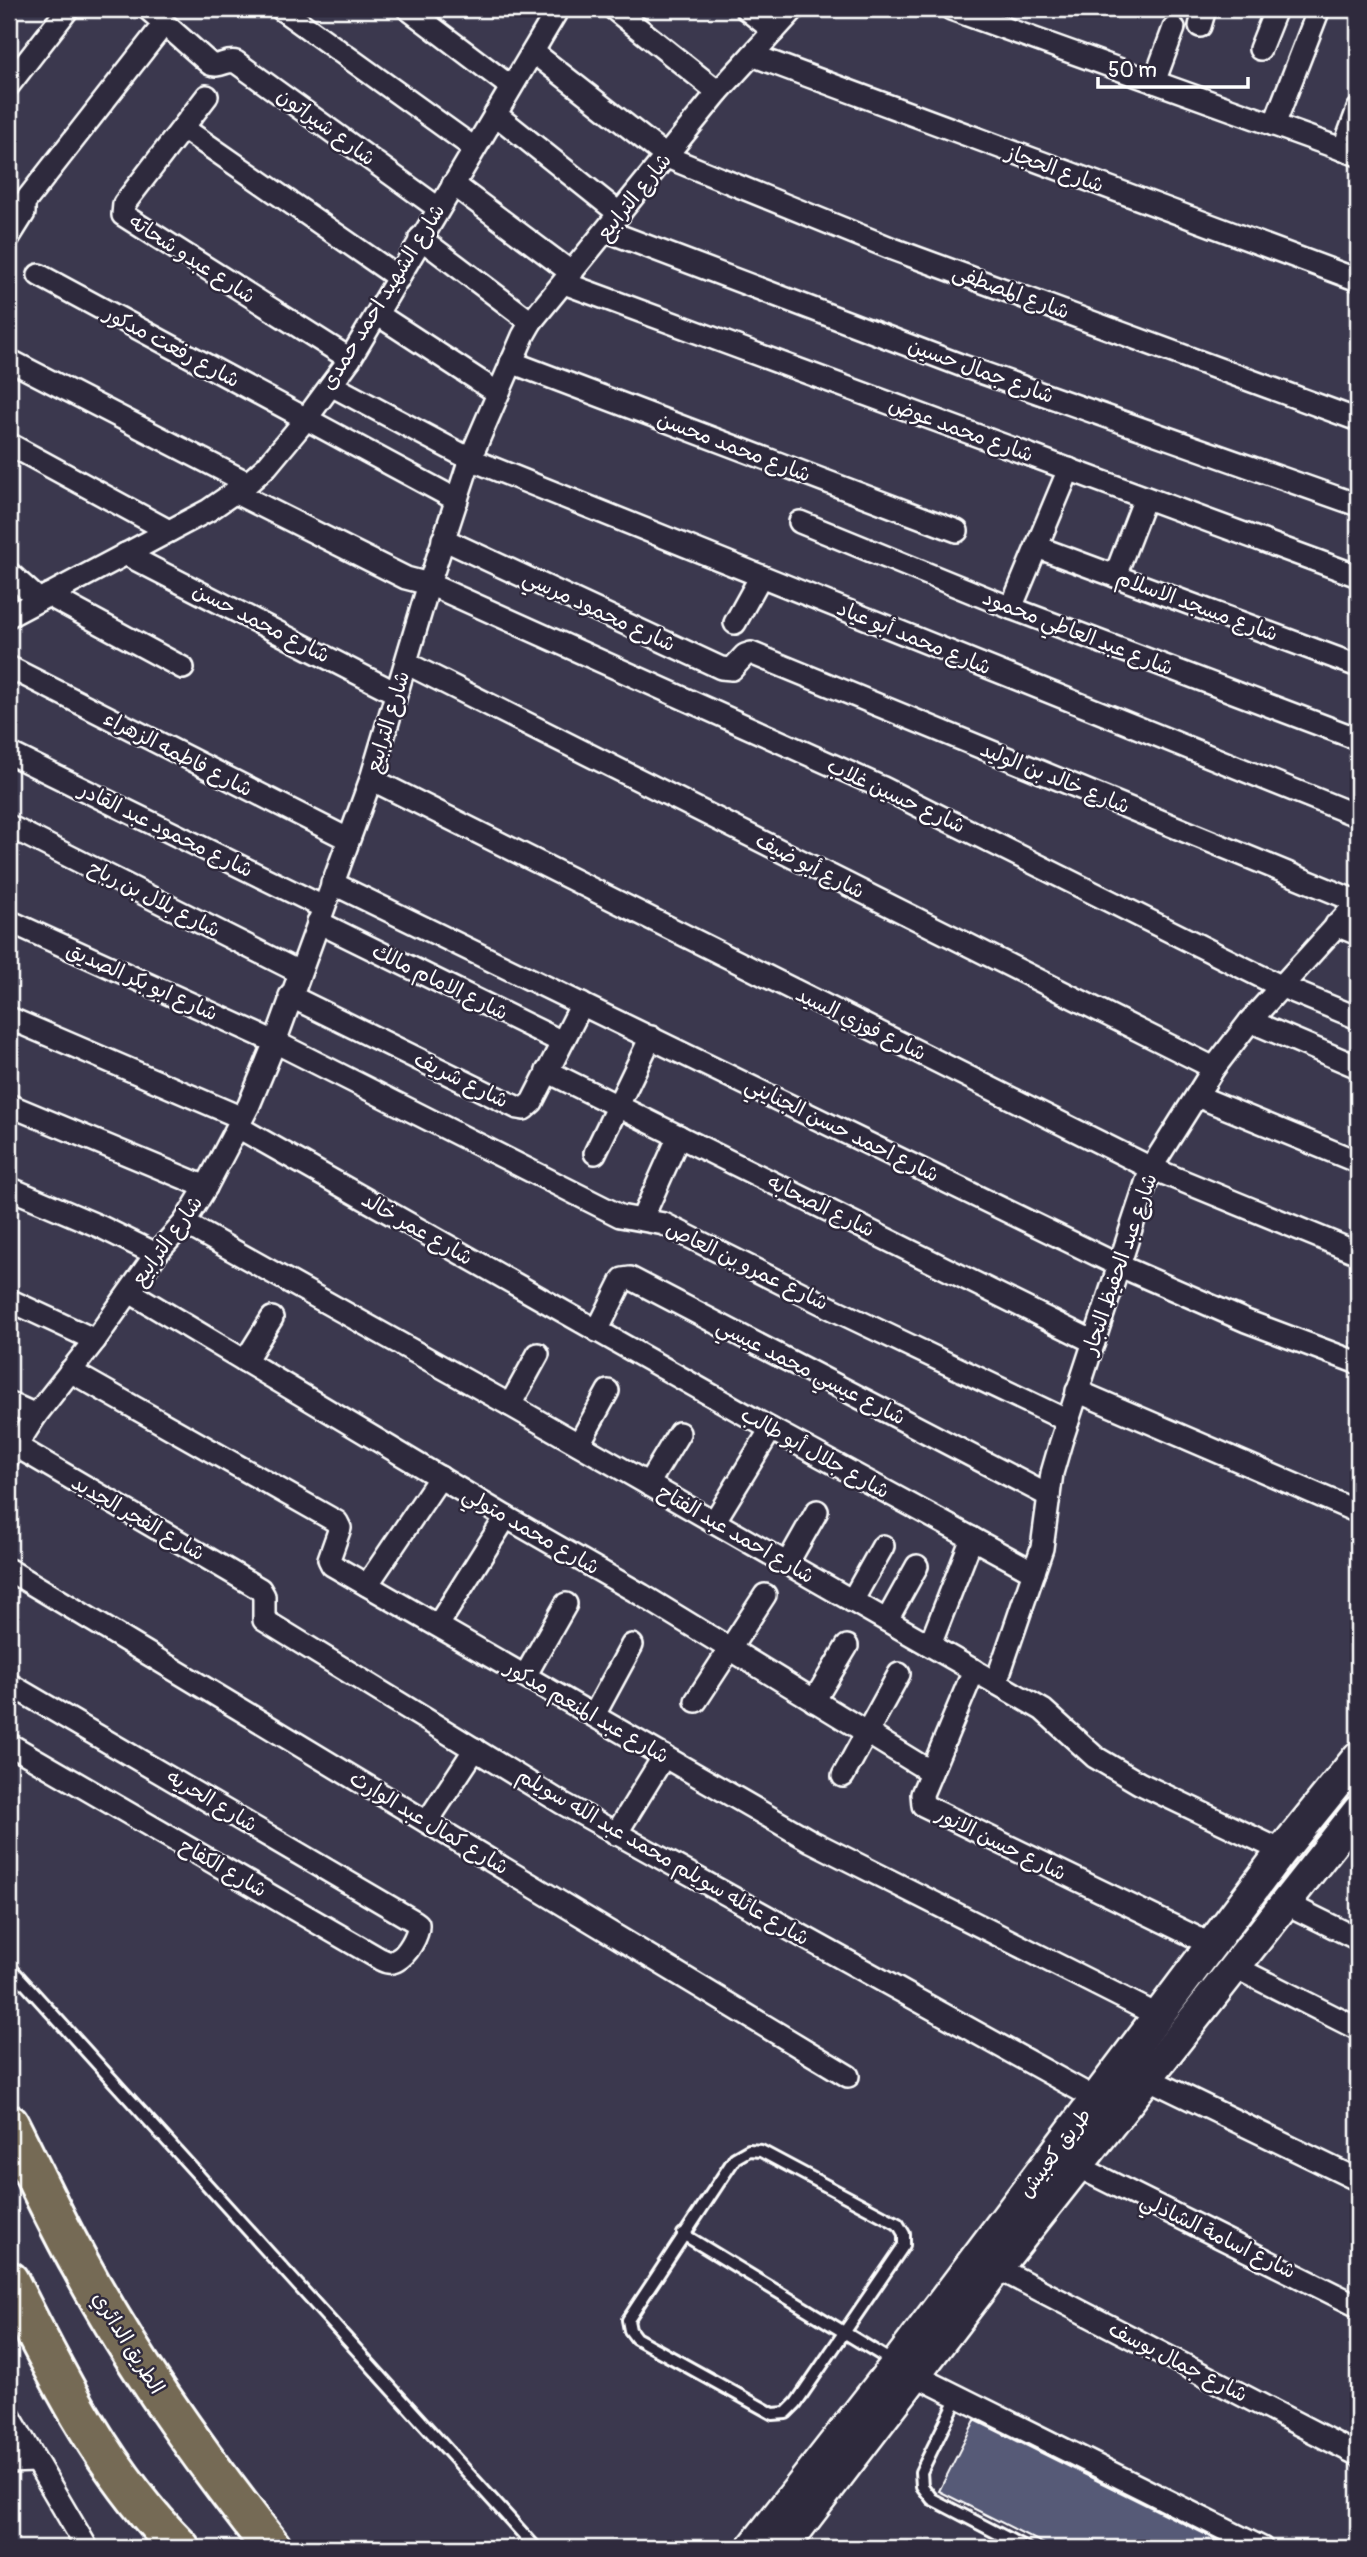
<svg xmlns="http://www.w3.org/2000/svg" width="1367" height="2557" font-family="Pangolin,'Playpen Sans Arabic',sans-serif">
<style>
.building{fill:#575a77;stroke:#fff;stroke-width:2}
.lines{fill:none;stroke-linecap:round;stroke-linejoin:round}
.lane-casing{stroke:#fff;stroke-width:16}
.street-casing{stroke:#fff;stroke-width:26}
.secondary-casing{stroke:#fff;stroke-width:35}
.highway-casing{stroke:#fff;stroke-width:44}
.lane{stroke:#2f2a3d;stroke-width:10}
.street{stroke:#2f2a3d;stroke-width:21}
.secondary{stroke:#2f2a3d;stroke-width:30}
.highway{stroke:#756a55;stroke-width:38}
.labels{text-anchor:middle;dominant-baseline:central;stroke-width:5;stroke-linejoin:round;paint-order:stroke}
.street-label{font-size:21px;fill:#fff;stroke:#2f2a3d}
</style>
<rect width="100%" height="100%" fill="#3b384e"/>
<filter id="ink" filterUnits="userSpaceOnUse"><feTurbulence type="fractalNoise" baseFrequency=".0143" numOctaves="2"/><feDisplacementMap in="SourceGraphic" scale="14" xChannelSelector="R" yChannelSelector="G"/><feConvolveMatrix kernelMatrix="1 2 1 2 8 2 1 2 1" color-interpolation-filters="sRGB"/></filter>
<g filter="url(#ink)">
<!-- building -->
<path class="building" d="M975 2420 1233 2548H1052L939 2491Z"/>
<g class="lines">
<defs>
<g id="lane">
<path d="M9 1966 536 2548"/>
<path d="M749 2150 761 2151 898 2224 904 2234V2245L796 2403 786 2413 773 2414 636 2338 630 2330 628 2320 735 2158Z"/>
<path d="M683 2234 893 2362"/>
<path d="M958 2397 921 2472 922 2486 932 2499 1026 2548"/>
</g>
<g id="street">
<path d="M148 9 210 64C220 68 227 59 236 62L438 208"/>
<path d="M281 9 474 148"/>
<path d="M408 9 511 87"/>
<path d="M614 9 718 92"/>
<path d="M746 9 774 31"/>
<path d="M951 9 1358 155"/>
<path d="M1200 26 1205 9"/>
<path d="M1260 49 1276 9"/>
<path d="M533 52 667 157 893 249 1358 420"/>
<path d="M752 55 1358 280"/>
<path d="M1154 82 1174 28"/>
<path d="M9 85 68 9"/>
<path d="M207 96 124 204 123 215 350 359"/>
<path d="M495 114 620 214"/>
<path d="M1274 125 1319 9"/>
<path d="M183 128 399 278"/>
<path d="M1343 150 1358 109"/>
<path d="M453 184 572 273"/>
<path d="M607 231 963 366 1358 505"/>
<path d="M9 237 24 213V203L164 24"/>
<path d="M420 238 531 322"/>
<path d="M39 275 457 500"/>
<path d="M564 283 1358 576"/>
<path d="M377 314 498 393"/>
<path d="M9 360 248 483"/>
<path d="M511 362 957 531"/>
<path d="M331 385 470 459 1358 816"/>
<path d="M9 444 169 531"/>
<path d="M234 492 406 578 429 584 881 787 1280 986 1358 1018"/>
<path d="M800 522 1011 608 1358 739"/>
<path d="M443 539 721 668 732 669 745 655 751 653 1358 902"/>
<path d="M1037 547 1358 666"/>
<path d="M125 554 396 693"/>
<path d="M9 573 39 600"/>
<path d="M1115 576 1145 498"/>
<path d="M48 595 183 668"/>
<path d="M1011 608 1069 469"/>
<path d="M9 616 209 510 248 483 267 466 306 419 350 359 558 9"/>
<path d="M735 623 761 576"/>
<path d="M406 663 1214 1068"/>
<path d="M9 667 348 839"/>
<path d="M9 753 323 907"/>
<path d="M371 779 1151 1168 1358 1253"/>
<path d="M9 826 299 972"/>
<path d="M332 883 1120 1266 1246 1321 1358 1363"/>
<path d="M9 921 275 1042 620 1216 664 1224 831 1308 1068 1421"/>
<path d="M318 922 562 1042"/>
<path d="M1336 925 1358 934"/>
<path d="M290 996 518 1108 524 1109 532 1102 582 1004"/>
<path d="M9 1018 242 1118"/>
<path d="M1250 1021 1358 1067"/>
<path d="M547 1071 1094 1342"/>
<path d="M1197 1096 1358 1162"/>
<path d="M9 1105 206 1187"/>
<path d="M238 1127 771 1429 1034 1572"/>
<path d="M595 1153 651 1037"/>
<path d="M9 1188 101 1227 156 1254"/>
<path d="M642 1219 679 1136"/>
<path d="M184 1223 510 1405 1043 1710 1095 1757 1139 1783 1282 1851"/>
<path d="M130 1292 506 1517 642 1595 931 1772"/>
<path d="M9 1300 95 1340"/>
<path d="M597 1331 623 1279 630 1278 1049 1496"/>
<path d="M245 1361 272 1318"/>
<path d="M70 1371 337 1522 340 1528 329 1559 332 1565 811 1841 1159 2016"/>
<path d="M1077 1391 1358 1512"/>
<path d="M9 1403 36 1415"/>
<path d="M510 1405 538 1354"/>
<path d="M579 1444 608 1391"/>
<path d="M16 1446 260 1589 264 1596V1620L562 1803 1096 2099"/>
<path d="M9 1457 36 1415 95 1340 156 1254 184 1223 206 1187 249 1105 275 1042 371 779 429 584 470 459 523 336 531 322 718 92 794 9"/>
<path d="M648 1484 679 1433"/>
<path d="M714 1522 771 1429"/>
<path d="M787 1564 817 1511"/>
<path d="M9 1570 848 2076"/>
<path d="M367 1585 440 1477"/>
<path d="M852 1601 883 1546"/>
<path d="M887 1620 917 1566"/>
<path d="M438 1625 506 1517"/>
<path d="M930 1645 972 1538"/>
<path d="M974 1670 922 1794 923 1805 1212 1945"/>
<path d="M525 1676 566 1604"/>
<path d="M996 1683 1042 1548 1052 1473 1061 1442 1151 1168 1214 1068 1250 1021 1358 902"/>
<path d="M9 1684 414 1921 418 1924C419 1935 407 1955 397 1960 391 1964 386 1962 380 1959L9 1744"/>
<path d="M696 1701 765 1595"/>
<path d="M814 1701 847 1646"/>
<path d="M594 1715 632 1645"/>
<path d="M843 1776 899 1674"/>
<path d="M427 1822 475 1749"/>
<path d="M616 1834 664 1756"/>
<path d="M1285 1903 1358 1939"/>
<path d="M1235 1967 1358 2029"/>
<path d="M1147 2078 1358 2180"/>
<path d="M1077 2166 1358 2306"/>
<path d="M997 2268 1358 2455"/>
<path d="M915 2375 1262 2548"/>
<path d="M9 2415 87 2548"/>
<path d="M9 2462 34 2461"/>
</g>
<g id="secondary">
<path d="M752 2548 896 2364 1282 1851 1358 1757"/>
<path d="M783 2548 997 2268 1358 1811"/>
</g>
<g id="highway">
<path d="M9 2124C33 2171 55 2220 81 2266 135 2366 202 2459 272 2548"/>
<path d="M9 2281C57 2376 104 2472 180 2548"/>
</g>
</defs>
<!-- lane casing -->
<use href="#lane" class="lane-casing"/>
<!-- street casing -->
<use href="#street" class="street-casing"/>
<!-- secondary casing -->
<use href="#secondary" class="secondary-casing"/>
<!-- highway casing -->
<use href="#highway" class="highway-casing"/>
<!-- lane -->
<use href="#lane" class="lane"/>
<!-- street -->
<use href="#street" class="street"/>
<!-- secondary -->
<use href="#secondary" class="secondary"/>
<!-- highway -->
<use href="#highway" class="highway"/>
</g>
</g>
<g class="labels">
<!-- street labels -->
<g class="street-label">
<text transform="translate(326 127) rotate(36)">شارع شيراتون</text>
<text transform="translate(1055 169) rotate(20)">شارع الحجاز</text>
<text transform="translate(634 197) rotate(-51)">شارع الترابيع</text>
<text transform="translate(192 259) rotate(33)">شارع عبدو شحاته</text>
<text transform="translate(1011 292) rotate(20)">شارع المصطفى</text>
<text transform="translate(383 297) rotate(-58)">شارع الشهيد احمد حمدى</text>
<text transform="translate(172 347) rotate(28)">شارع رفعت مدكور</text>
<text transform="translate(981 371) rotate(20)">شارع جمال حسين</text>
<text transform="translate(961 430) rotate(20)">شارع محمد عوض</text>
<text transform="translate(734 447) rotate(21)">شارع محمد محسن</text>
<text transform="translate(1197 606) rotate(20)">شارع مسجد الاسلام</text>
<text transform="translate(599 611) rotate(25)">شارع محمود مرسي</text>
<text transform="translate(261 623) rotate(27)">شارع محمد حسن</text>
<text transform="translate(1078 633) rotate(21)">شارع عبد العاطي محمود</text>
<text transform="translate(914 638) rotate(22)">شارع محمد أبو عياد</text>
<text transform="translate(388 722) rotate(-73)">شارع الترابيع</text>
<text transform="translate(178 754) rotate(27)">شارع فاطمه الزهراء</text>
<text transform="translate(1055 778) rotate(22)">شارع خالد بن الوليد</text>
<text transform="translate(896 796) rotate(25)">شارع حسين غلاب</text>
<text transform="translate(166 830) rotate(26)">شارع محمود عبد القادر</text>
<text transform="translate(810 866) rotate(27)">شارع أبو ضيف</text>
<text transform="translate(154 899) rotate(27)">شارع بلال بن رباح</text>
<text transform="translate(142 982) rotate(24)">شارع ابو بكر الصديق</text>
<text transform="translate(440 982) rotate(26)">شارع الامام مالك</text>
<text transform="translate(861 1024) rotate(26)">شارع فوزي السيد</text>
<text transform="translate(461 1080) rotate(26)">شارع شريف</text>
<text transform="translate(842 1130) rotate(26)">شارع احمد حسن الجنايني</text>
<text transform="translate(821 1206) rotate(26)">شارع الصحابه</text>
<text transform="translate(417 1229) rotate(30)">شارع عمر خالد</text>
<text transform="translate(167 1241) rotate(-54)">شارع الترابيع</text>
<text transform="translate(1120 1264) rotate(-71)">شارع عبد الحفيظ النجار</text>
<text transform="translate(747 1266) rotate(26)">شارع عمرو بن العاص</text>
<text transform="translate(811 1372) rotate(27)">شارع عيسي محمد عيسي</text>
<text transform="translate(815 1453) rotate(29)">شارع جلال أبو طالب</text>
<text transform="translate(138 1518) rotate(30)">شارع الفجر الجديد</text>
<text transform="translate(531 1531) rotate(30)">شارع محمد متولي</text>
<text transform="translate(736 1534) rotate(30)">شارع احمد عبد الفتاح</text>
<text transform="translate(587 1712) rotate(30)">شارع عبد المنعم مدكور</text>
<text transform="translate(212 1801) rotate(31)">شارع الحريه</text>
<text transform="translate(429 1823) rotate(31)">شارع كمال عبد الوارث</text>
<text transform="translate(1001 1844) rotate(26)">شارع حسن الانور</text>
<text transform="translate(663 1857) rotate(30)">شارع عائله سويلم محمد عبد الله سويلم</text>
<text transform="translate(223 1868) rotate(30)">شارع الكفاح</text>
<text transform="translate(1055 2153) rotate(-53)">طريق كعبيش</text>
<text transform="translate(1218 2236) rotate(26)">شارع اسامة الشاذلي</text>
<text transform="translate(128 2343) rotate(58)">الطريق الدائري</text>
<text transform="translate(1178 2362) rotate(27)">شارع جمال يوسف</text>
</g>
</g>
<!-- margin -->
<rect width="1367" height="2557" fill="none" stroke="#2f2a3d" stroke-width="35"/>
<rect x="18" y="18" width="1332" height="2522" fill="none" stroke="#fff" stroke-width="2.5" filter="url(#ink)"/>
<!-- scale -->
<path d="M1098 77v10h150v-10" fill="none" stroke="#ffffff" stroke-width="3.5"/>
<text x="1108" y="77" font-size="21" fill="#ffffff" stroke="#2f2a3d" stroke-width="5" paint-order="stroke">50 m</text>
</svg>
